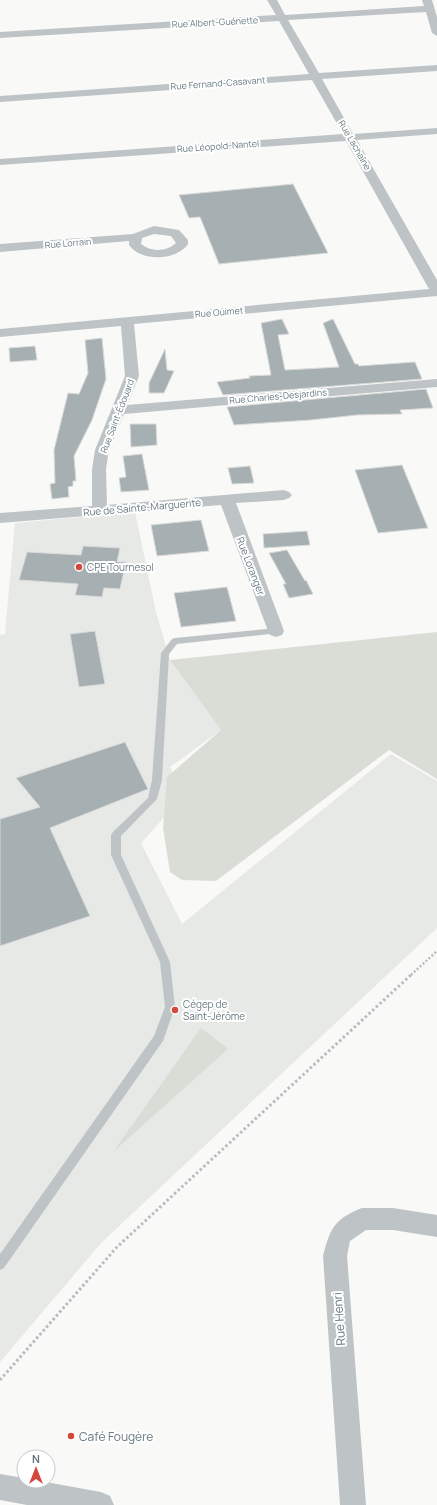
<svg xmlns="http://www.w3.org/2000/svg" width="437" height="1505" font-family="Manrope,sans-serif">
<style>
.built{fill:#e7e9e7}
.green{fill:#daddd6}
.building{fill:#a6b0b3;stroke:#dbdad9}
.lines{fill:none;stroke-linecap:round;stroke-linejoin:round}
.path-far1{stroke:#b9bdbf;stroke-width:2.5;stroke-dasharray:2 2;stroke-linecap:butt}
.path{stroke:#b9bdbf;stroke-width:3;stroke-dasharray:2.5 2.5;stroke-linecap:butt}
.service{fill:#bec4c6;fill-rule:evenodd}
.minor{fill:#bec4c6;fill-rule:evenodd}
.poi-dot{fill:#d4473b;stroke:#fff;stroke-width:1.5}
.labels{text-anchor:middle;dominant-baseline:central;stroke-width:4;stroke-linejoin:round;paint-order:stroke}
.far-street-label{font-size:9px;fill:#66797f;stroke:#fff}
.street-label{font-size:10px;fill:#66797f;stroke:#fff}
.poi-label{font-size:10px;fill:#66797f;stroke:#fff;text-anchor:start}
.near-street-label{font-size:12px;fill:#66797f;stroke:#fff}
.near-poi-label{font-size:12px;fill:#66797f;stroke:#fff;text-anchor:start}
</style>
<rect width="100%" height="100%" fill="#f9f9f7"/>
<!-- built -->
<path class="built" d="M135 512 156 612 170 660 221 730 170 767 185 794 141 843 182 924 391 754 437 781V928L102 1242 0 1362V635L5 634 15 523Z"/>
<!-- green -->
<g class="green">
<path d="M437 632V779L389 750 216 881 182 880 170 872 163 828 167 777 221 730 170 660Z"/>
<path d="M201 1028 228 1049 113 1152Z"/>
</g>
<!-- building -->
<g class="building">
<path d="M293 184 328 253 219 264 200 217 189 218 179 195Z"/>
<path d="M282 319 289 334 278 335 285 370 339 367 323 323 333 319 355 364H358L359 366 415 362 422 379 223 395 217 382 250 378 249 376 271 375 261 323Z"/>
<path d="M102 338 106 379 92 420 74 456 76 481H73V486L68 487 69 497 52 499 50 484 55 483 54 450 68 393 79 394 88 373 85 340Z"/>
<path d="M35 346 37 360 10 362 9 348Z"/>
<path d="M165 349 167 370 174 371 164 393H149V383Z"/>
<path d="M426 389 433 408 400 410 402 414 357 415 311 420 234 425 227 407Z"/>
<path d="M130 424H156L157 445 131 447Z"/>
<path d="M142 454 149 490 121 492 119 478 126 477 123 456Z"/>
<path d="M402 465 428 528 378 533 355 470Z"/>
<path d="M250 466 254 483 232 484 228 468Z"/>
<path d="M201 520 209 551 157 556 151 525Z"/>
<path d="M307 531 310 545 264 548 263 534Z"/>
<path d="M83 546 120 548 117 562H126L120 589 104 588 102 597 75 595 78 584 19 580 27 552 81 555Z"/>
<path d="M287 550 305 581 306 580 313 594 289 598 283 584H286L269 553Z"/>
<path d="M227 587 236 621 181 627 174 593Z"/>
<path d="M95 631 105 684 79 687 70 634Z"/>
<path d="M125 742 148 789 50 828 90 916 0 946V819L40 807 16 778Z"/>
</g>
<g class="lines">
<!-- path-far1 -->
<path class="path-far1" d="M411 975 437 951"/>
<!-- path -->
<path class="path" d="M0 1380 117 1247 412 974"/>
<!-- service -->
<path class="service" d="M276 628 279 629 280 631 279 633 177 644 169 654 162 780 157 799 121 836V855L170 962 175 1007 163 1041 4 1268 0 1270V1254L154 1036 165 1007 160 962 111 855V835L113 832 148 798 152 780 161 653 172 639 175 638Z"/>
<!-- minor -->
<g class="minor">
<path d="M267 0H277L285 15 424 6 422 0H432L437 17V36L432 33 426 12 288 20 319 73 437 65V71L322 79 353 134 437 128V134L357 140 437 280V296L134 324 139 376 127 405 437 379V387L124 414 109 450 106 469 107 505 284 490 289 492 292 495 289 498 284 500 236 503 284 631 282 635 276 637 270 635 268 631 221 505 0 523V513L92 506V469L95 450 125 376 121 326 0 337V329L429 289 346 141 0 165V159L343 134 312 80 0 102V96L309 74 279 21 0 38V32L276 15Z"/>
<path d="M154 226 179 230 188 240V244C176 261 141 262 129 245V241L0 252V244L133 234ZM154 234 171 236 176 243C166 252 151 252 141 244L142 238Z"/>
<path d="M362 1208H393L437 1215V1237L393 1230H366L350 1241 347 1256 366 1505H340L323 1256C330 1229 334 1219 362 1208Z"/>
<path d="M0 1474 24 1478V1481H40L101 1492 110 1496 114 1505H27L0 1500Z"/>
</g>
</g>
<!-- markers -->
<g class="poi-dot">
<circle cx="79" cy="567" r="4"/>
<circle cx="175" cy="1010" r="4"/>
<circle cx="71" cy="1436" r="4"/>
</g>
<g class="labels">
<!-- far-street labels -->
<g class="far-street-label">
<text transform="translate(215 22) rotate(-3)">Rue Albert-Guénette</text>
<text transform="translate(218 83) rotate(-4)">Rue Fernand-Casavant</text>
<text transform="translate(355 145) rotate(60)">Rue Lachaîne</text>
<text transform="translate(218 146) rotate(-4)">Rue Léopold-Nantel</text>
<text transform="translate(68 243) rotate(-5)">Rue Lorrain</text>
<text transform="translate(219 312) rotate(-5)">Rue Ouimet</text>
<text transform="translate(278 396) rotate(-5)">Rue Charles-Desjardins</text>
<text transform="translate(117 416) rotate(-69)">Rue Saint-Édouard</text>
</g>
<!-- street labels -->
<g class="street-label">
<text transform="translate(142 507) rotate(-5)">Rue de Sainte-Marguerite</text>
<text transform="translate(251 566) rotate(69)">Rue Loranger</text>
</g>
<!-- poi labels -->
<g class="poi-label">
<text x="87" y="567">CPE Tournesol</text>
<text x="183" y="1004">Cégep de<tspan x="183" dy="12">Saint-Jérôme</tspan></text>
</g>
<!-- near-street labels -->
<g class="near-street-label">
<text transform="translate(339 1319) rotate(-94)">Rue Henri</text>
</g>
<!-- near-poi labels -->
<g class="near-poi-label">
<text x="79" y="1436">Café Fougère</text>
</g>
</g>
<!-- north arrow -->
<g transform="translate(36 1469)"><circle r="19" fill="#ffffff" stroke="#c2c9cc"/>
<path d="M0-3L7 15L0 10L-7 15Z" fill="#d4473b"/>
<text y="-6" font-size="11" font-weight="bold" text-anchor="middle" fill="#66797f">N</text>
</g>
</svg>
